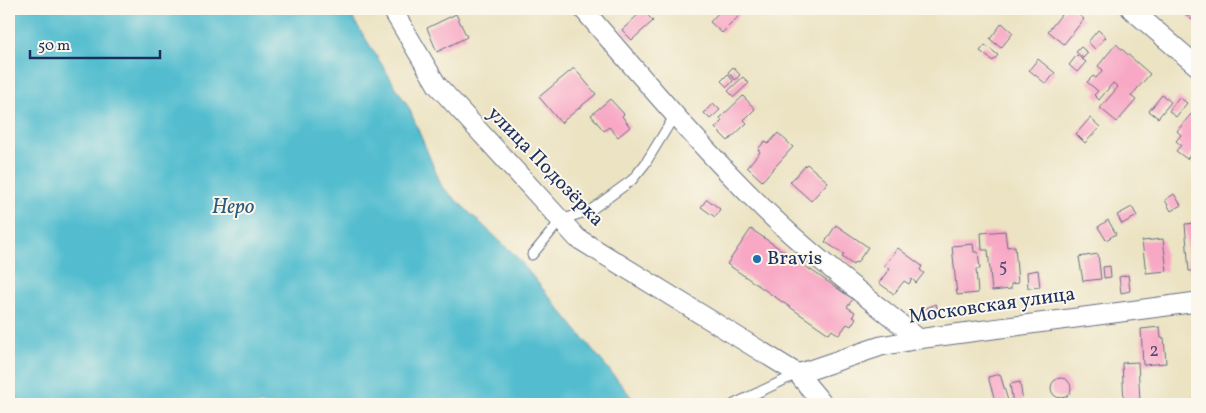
<svg xmlns="http://www.w3.org/2000/svg" width="1206" height="413" font-family="Vollkorn,serif">
<style>
.water{fill:#53bdcf;stroke:#377696}
.building{fill:#f8a8c5}
.lines{fill:none;stroke-linecap:round;stroke-linejoin:round}
.lane-casing{stroke:#646e81;stroke-width:11}
.street-casing{stroke:#646e81;stroke-width:21}
.lane{stroke:#fff;stroke-width:9}
.street{stroke:#fff;stroke-width:19}
.poi-dot{fill:#1f6fb2;stroke:#fbf7ec;stroke-width:2}
.labels{text-anchor:middle;dominant-baseline:central;stroke-width:4;stroke-linejoin:round;paint-order:stroke}
.number-label{font-size:18px;fill:#524d78}
.street-label{font-size:20px;fill:#1b2f5e;stroke:#fbf7ec}
.poi-label{font-size:20px;fill:#1b2f5e;stroke:#fbf7ec;text-anchor:start}
.water-label{font-size:21px;font-style:italic;fill:#2c5a80;stroke:#fbf7ec}
</style>
<rect width="100%" height="100%" fill="#fbf7ec"/>
<filter id="ink" filterUnits="userSpaceOnUse"><feTurbulence type="fractalNoise" baseFrequency=".02" numOctaves="2"/><feDisplacementMap in="SourceGraphic" scale="10" xChannelSelector="R" yChannelSelector="G"/><feConvolveMatrix kernelMatrix="1 2 1 2 8 2 1 2 1" color-interpolation-filters="sRGB"/></filter>
<filter id="wash" filterUnits="userSpaceOnUse"><feTurbulence type="fractalNoise" baseFrequency=".0096" numOctaves="4" result="noise"/><feDisplacementMap in="SourceGraphic" scale="20" xChannelSelector="R" yChannelSelector="G"/><feGaussianBlur stdDeviation="1.12" result="paint"/><feColorMatrix in="noise" values="0 0 0 0 0 0 0 0 0 0 0 0 0 0 0 0 0 1.4 0 .05"/><feComposite in="paint" operator="in"/></filter>
<g filter="url(#wash)">
<rect width="100%" height="100%" fill="#ece3c3"/>
<!-- water -->
<path class="water" d="M9 9H347L409 108 442 187 516 256 637 404H9Z"/>
<g id="blocks">
<!-- building -->
<g class="building">
<path d="M722 9H733L740 15 722 33 710 22Z"/>
<path d="M1066 9H1072L1084 19 1064 44 1048 31Z"/>
<path d="M1188 9H1197V24L1184 13Z"/>
<path d="M643 10 653 21 632 40 622 30Z"/>
<path d="M456 14 467 37 437 52 427 28Z"/>
<path d="M1002 23 1013 33 1001 48 990 39Z"/>
<path d="M1098 30 1106 37 1095 49 1088 42Z"/>
<path d="M1116 44 1150 74 1131 96 1136 100 1117 122 1100 108 1118 87 1113 83 1099 100 1094 95 1098 91 1087 82 1093 76 1096 78 1103 70 1098 66Z"/>
<path d="M985 45 998 55 993 61 980 51Z"/>
<path d="M1081 47 1088 53 1083 58 1076 52Z"/>
<path d="M1077 55 1086 62 1077 72 1069 65Z"/>
<path d="M1038 59 1055 73 1046 84 1029 70Z"/>
<path d="M733 67 740 75 735 80 728 72Z"/>
<path d="M574 68 596 94 561 123 539 97Z"/>
<path d="M728 74 733 81 727 87 721 81Z"/>
<path d="M743 77 749 83 734 97 728 91Z"/>
<path d="M1162 95 1171 102 1158 118 1149 111Z"/>
<path d="M743 96 755 109 744 120 747 123 728 141 715 128 722 121 720 118Z"/>
<path d="M1179 97 1187 103 1176 117 1169 111Z"/>
<path d="M610 99 624 114 622 116 630 127 618 137 609 127 604 131 591 115Z"/>
<path d="M713 103 720 110 710 119 704 113Z"/>
<path d="M1191 114 1195 118 1197 115V147L1187 159 1176 151 1181 145 1176 141 1181 135 1177 131Z"/>
<path d="M1090 118 1100 127 1085 143 1076 134Z"/>
<path d="M778 133 793 147 762 181 747 167 760 152 758 149 765 141 768 144Z"/>
<path d="M807 164 828 182 811 201 790 182Z"/>
<path d="M1174 194 1181 205 1171 211 1165 200Z"/>
<path d="M707 199 720 209 715 217 701 207Z"/>
<path d="M1132 207 1137 216 1122 224 1117 215Z"/>
<path d="M1108 220 1116 234 1106 240 1098 227Z"/>
<path d="M1197 223V271H1189L1185 224Z"/>
<path d="M836 225 868 247 857 263 855 262 853 265 842 257 844 254 825 242Z"/>
<path d="M751 229 853 299 847 307 855 312 853 316 856 318 851 326 847 324 839 335 832 330 829 334 727 264Z"/>
<path d="M1005 231 1007 247 1015 246 1018 283 1011 284V289L992 291 988 250H982L981 233Z"/>
<path d="M1163 239 1167 271 1146 273 1142 241Z"/>
<path d="M973 244 974 252H978L980 269H976L978 293 957 295 952 246Z"/>
<path d="M898 248 922 266 920 270 924 273 916 283 912 279 909 284 904 281 894 294 879 283 889 269 884 266Z"/>
<path d="M1098 254 1101 279 1083 281 1079 257Z"/>
<path d="M1110 266 1111 277 1104 278 1103 267Z"/>
<path d="M1038 270 1040 287 1028 288 1027 272Z"/>
<path d="M1128 275 1130 291 1121 293 1119 277Z"/>
<path d="M936 304 939 313 922 319 919 311Z"/>
<path d="M1160 327 1161 338H1164L1166 363 1143 365 1141 329Z"/>
<path d="M1138 362 1140 402 1124 403 1122 363Z"/>
<path d="M1000 374 1009 404H996L988 377Z"/>
<circle cx="1061" cy="388" r="10"/>
<path d="M1020 382 1023 402 1013 404 1010 384Z"/>
</g>
</g>
</g>
<g filter="url(#ink)">
<use href="#blocks" fill-opacity="0" stroke="#646e81" stroke-width="1"/>
<g class="lines">
<defs>
<g id="lane">
<path d="M532 255 561 220 591 210 632 180 645 164 675 115"/>
<path d="M734 404 797 374"/>
</g>
<g id="street">
<path d="M392 9 437 85 577 238 798 374 823 404"/>
<path d="M583 9C642 77 700 147 765 210 813 257 867 297 919 339"/>
<path d="M1131 9 1197 66"/>
<path d="M798 374 881 346 925 338 1197 302"/>
</g>
</defs>
<!-- lane casing -->
<use href="#lane" class="lane-casing"/>
<!-- street casing -->
<use href="#street" class="street-casing"/>
<!-- lane -->
<use href="#lane" class="lane"/>
<!-- street -->
<use href="#street" class="street"/>
</g>
</g>
<!-- markers -->
<circle class="poi-dot" cx="757" cy="259" r="5"/>
<g class="labels">
<!-- number labels -->
<g class="number-label">
<text x="1003" y="267">5</text>
<text x="1154" y="351">2</text>
</g>
<!-- street labels -->
<g class="street-label">
<text transform="translate(545 167) rotate(46)">улица Подозёрка</text>
<text transform="translate(992 306) rotate(-8)">Московская улица</text>
</g>
<!-- poi labels -->
<g class="poi-label">
<text x="767" y="259">Bravis</text>
</g>
<!-- water labels -->
<g class="water-label">
<text x="233" y="207">Неро</text>
</g>
</g>
<!-- margin -->
<rect width="1206" height="413" fill="none" stroke="#fbf7ec" stroke-width="30"/>
<!-- scale -->
<path d="M30 50v8h130v-8" fill="none" stroke="#1b2f5e" stroke-width="2.5"/>
<text x="38" y="50" font-size="15" fill="#1b2f5e" stroke="#fbf7ec" stroke-width="4" paint-order="stroke">50 m</text>
</svg>
